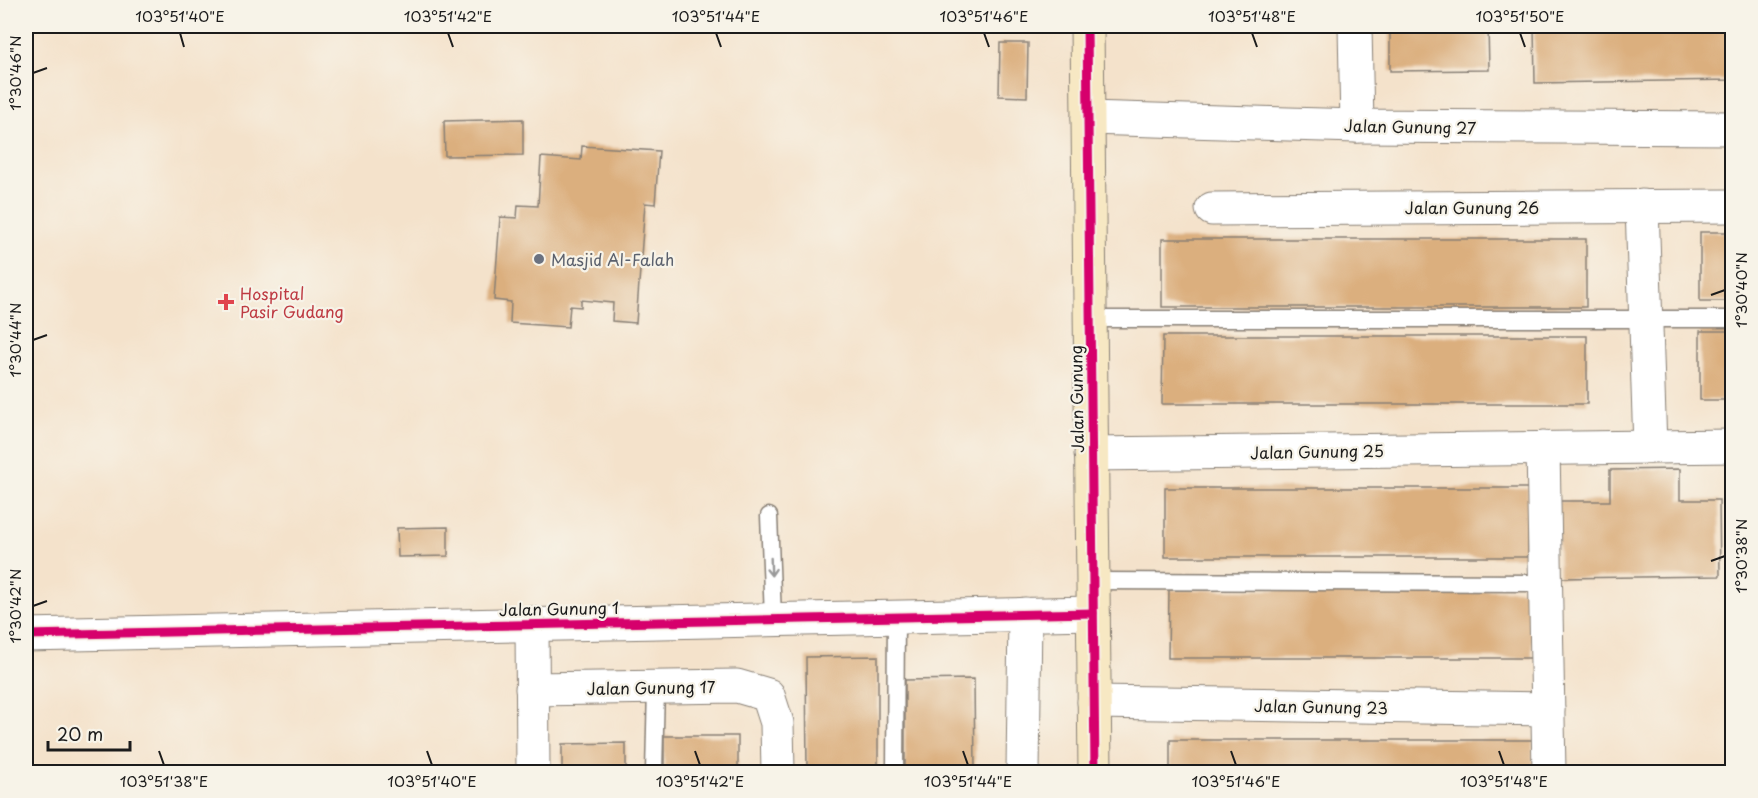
<svg xmlns="http://www.w3.org/2000/svg" width="1758" height="798" font-family="'Playpen Sans',sans-serif">
<style>
.building{fill:#dbaf7e}
.lines{fill:none;stroke-linecap:round;stroke-linejoin:round}
.lane-casing{stroke:#887f74;stroke-width:19}
.street-casing{stroke:#887f74;stroke-width:35}
.secondary-casing{stroke:#887f74;stroke-width:35}
.lane{stroke:#fff;stroke-width:16}
.street{stroke:#fff;stroke-width:33}
.secondary{stroke:#f7e8c3;stroke-width:33}
.cycleway-casing{stroke:#f7f3e8;stroke-width:13}
.cycleway{stroke:#d6006c;stroke-width:9}
.oneway{stroke:#999}
.ticks{fill:none;stroke:#1c1c1c;stroke-width:2}
.worship-dot{fill:#6b7280;stroke:#f7f3e8;stroke-width:2}
.health-dot{fill:#e0444e;stroke:#f7f3e8;stroke-width:2}
.labels{text-anchor:middle;dominant-baseline:central;stroke-width:4.5;stroke-linejoin:round;paint-order:stroke}
.street-label{font-size:16px;fill:#1c1c1c;stroke:#f7f3e8}
.worship-label{font-size:16px;fill:#5b616d;stroke:#f7f3e8;text-anchor:start}
.health-label{font-size:16px;fill:#be3a42;stroke:#f7f3e8;text-anchor:start}
.neatline{fill:none;stroke:#1c1c1c;stroke-width:2}
.ticks-label{font-size:15px;text-anchor:middle;fill:#1c1c1c}
</style>
<rect width="100%" height="100%" fill="#f7f3e8"/>
<filter id="ink" filterUnits="userSpaceOnUse"><feTurbulence type="fractalNoise" baseFrequency=".0167" numOctaves="2"/><feDisplacementMap in="SourceGraphic" scale="12" xChannelSelector="R" yChannelSelector="G"/><feConvolveMatrix kernelMatrix="1 2 1 2 8 2 1 2 1" color-interpolation-filters="sRGB"/></filter>
<filter id="wash" filterUnits="userSpaceOnUse"><feTurbulence type="fractalNoise" baseFrequency=".008" numOctaves="4" result="noise"/><feDisplacementMap in="SourceGraphic" scale="24" xChannelSelector="R" yChannelSelector="G"/><feGaussianBlur stdDeviation="1.35" result="paint"/><feColorMatrix in="noise" values="0 0 0 0 0 0 0 0 0 0 0 0 0 0 0 0 0 1.4 0 .05"/><feComposite in="paint" operator="in"/></filter>
<g filter="url(#wash)">
<rect width="100%" height="100%" fill="#f4e2cb"/>
<g id="blocks">
<!-- building -->
<g class="building">
<path d="M1390 26H1488L1489 70 1390 71Z"/>
<path d="M1534 26H1732V80L1535 83Z"/>
<path d="M1000 43H1028L1027 97 999 96Z"/>
<path d="M523 119V155L445 156 444 121Z"/>
<path d="M582 146 659 151 655 204 645 203 636 323 612 321 613 303 581 300V307L570 306 568 327 510 323 511 302 494 300 500 217 517 218 518 205 538 206 541 157 581 160Z"/>
<rect x="1700" y="232" width="32" height="69"/>
<rect x="1162" y="239" width="424" height="68"/>
<rect x="1700" y="331" width="32" height="69"/>
<path d="M1163 336H1587V404H1162Z"/>
<path d="M1680 469V500H1719L1720 576 1559 578 1558 501H1610V470Z"/>
<rect x="1165" y="488" width="363" height="69"/>
<path d="M448 527V556L398 557 397 528Z"/>
<path d="M1169 590H1532V658H1168Z"/>
<path d="M878 656V772H807L806 657Z"/>
<path d="M974 679 975 772H905V680Z"/>
<rect x="664" y="736" width="74" height="36"/>
<rect x="1170" y="740" width="363" height="32"/>
<path d="M626 743V772H562V744Z"/>
</g>
</g>
</g>
<g filter="url(#ink)">
<use href="#blocks" fill-opacity="0" stroke="#887f74" stroke-width="1.5"/>
<g class="lines">
<defs>
<g id="lane">
<path d="M1090 319H1732"/>
<path d="M769 516 773 618"/>
<path d="M1093 581 1545 583"/>
<path d="M654 772 656 687"/>
<path d="M895 772 896 616"/>
</g>
<g id="street">
<path d="M1355 26 1357 126"/>
<path d="M1088 118 1357 126 1732 128"/>
<path d="M1642 206 1650 447"/>
<path d="M1212 209 1732 206"/>
<path d="M1543 448 1549 772"/>
<path d="M1091 454 1732 446"/>
<path d="M532 623 533 772"/>
<path d="M26 635 1093 613"/>
<path d="M532 689 737 686 768 695 777 723 778 772"/>
<path d="M1094 702 1548 709"/>
<path d="M1023 772 1025 614"/>
</g>
<path id="secondary" d="M1087 26 1095 772"/>
</defs>
<!-- lane casing -->
<use href="#lane" class="lane-casing"/>
<!-- street casing -->
<use href="#street" class="street-casing"/>
<!-- secondary casing -->
<use href="#secondary" class="secondary-casing"/>
<!-- lane -->
<use href="#lane" class="lane"/>
<!-- street -->
<use href="#street" class="street"/>
<!-- secondary -->
<use href="#secondary" class="secondary"/>
<defs>
<g id="cycleway">
<path d="M1087 26 1095 772"/>
<path d="M26 635 1093 613"/>
</g>
</defs>
<!-- cycleway casing -->
<use href="#cycleway" class="cycleway-casing"/>
<!-- cycleway -->
<use href="#cycleway" class="cycleway"/>
</g>
<!-- one-way arrows -->
<defs><path id="oneway-shaft" d="M-6 0H5M1.5-3L5.5 0L1.5 3" fill="none" stroke-width="1.6" stroke-linecap="round" stroke-linejoin="round" transform="scale(1.5)"/></defs>
<use class="oneway" href="#oneway-shaft" transform="translate(771 567) rotate(88)"/>
</g>
<!-- ticks -->
<path class="ticks" d="M180 33 184 47M448 33 453 47M716 33 721 47M984 33 989 47M1252 33 1257 47M1520 33 1525 47M33 73 47 68M1711 295 1725 290M33 340 47 335M1711 561 1725 556M33 606 47 601M159 751 164 765M427 751 432 765M695 751 700 765M963 751 968 765M1231 751 1236 765M1499 751 1504 765"/>
<!-- markers -->
<circle class="worship-dot" cx="539" cy="259" r="6"/>
<path class="health-dot" d="M223 293h6v6h6v6h-6v6h-6v-6h-6v-6h6z"/>
<g class="labels">
<!-- street labels -->
<g class="street-label">
<text transform="translate(1410 126) rotate(1)">Jalan Gunung 27</text>
<text x="1472" y="207">Jalan Gunung 26</text>
<text transform="translate(1076 399) rotate(-91)">Jalan Gunung</text>
<text transform="translate(1317 451) rotate(-1)">Jalan Gunung 25</text>
<text transform="translate(559 608) rotate(-1)">Jalan Gunung 1</text>
<text transform="translate(651 687) rotate(-1)">Jalan Gunung 17</text>
<text transform="translate(1321 706) rotate(1)">Jalan Gunung 23</text>
</g>
<!-- worship labels -->
<g class="worship-label">
<text x="551" y="259">Masjid Al-Falah</text>
</g>
<!-- health labels -->
<g class="health-label">
<text x="240" y="293">Hospital<tspan x="240" dy="18">Pasir Gudang</tspan></text>
</g>
</g>
<!-- margin -->
<rect width="1758" height="798" fill="none" stroke="#f7f3e8" stroke-width="66"/>
<!-- scale -->
<path d="M48 741v9h82v-9" fill="none" stroke="#1c1c1c" stroke-width="3"/>
<text x="57" y="741" font-size="18" fill="#1c1c1c" stroke="#f7f3e8" stroke-width="4.5" paint-order="stroke">20 m</text>
<rect x="33" y="33" width="1692" height="732" class="neatline"/>
<g class="ticks-label">
<text x="180" y="22">103°51'40"E</text>
<text x="448" y="22">103°51'42"E</text>
<text x="716" y="22">103°51'44"E</text>
<text x="984" y="22">103°51'46"E</text>
<text x="1252" y="22">103°51'48"E</text>
<text x="1520" y="22">103°51'50"E</text>
<text transform="translate(16 73) rotate(-90)" y="5">1°30'46"N</text>
<text transform="translate(1742 290) rotate(-90)" y="5">1°30'40"N</text>
<text transform="translate(16 340) rotate(-90)" y="5">1°30'44"N</text>
<text transform="translate(1742 556) rotate(-90)" y="5">1°30'38"N</text>
<text transform="translate(16 606) rotate(-90)" y="5">1°30'42"N</text>
<text x="164" y="787">103°51'38"E</text>
<text x="432" y="787">103°51'40"E</text>
<text x="700" y="787">103°51'42"E</text>
<text x="968" y="787">103°51'44"E</text>
<text x="1236" y="787">103°51'46"E</text>
<text x="1504" y="787">103°51'48"E</text>
</g>
</svg>
